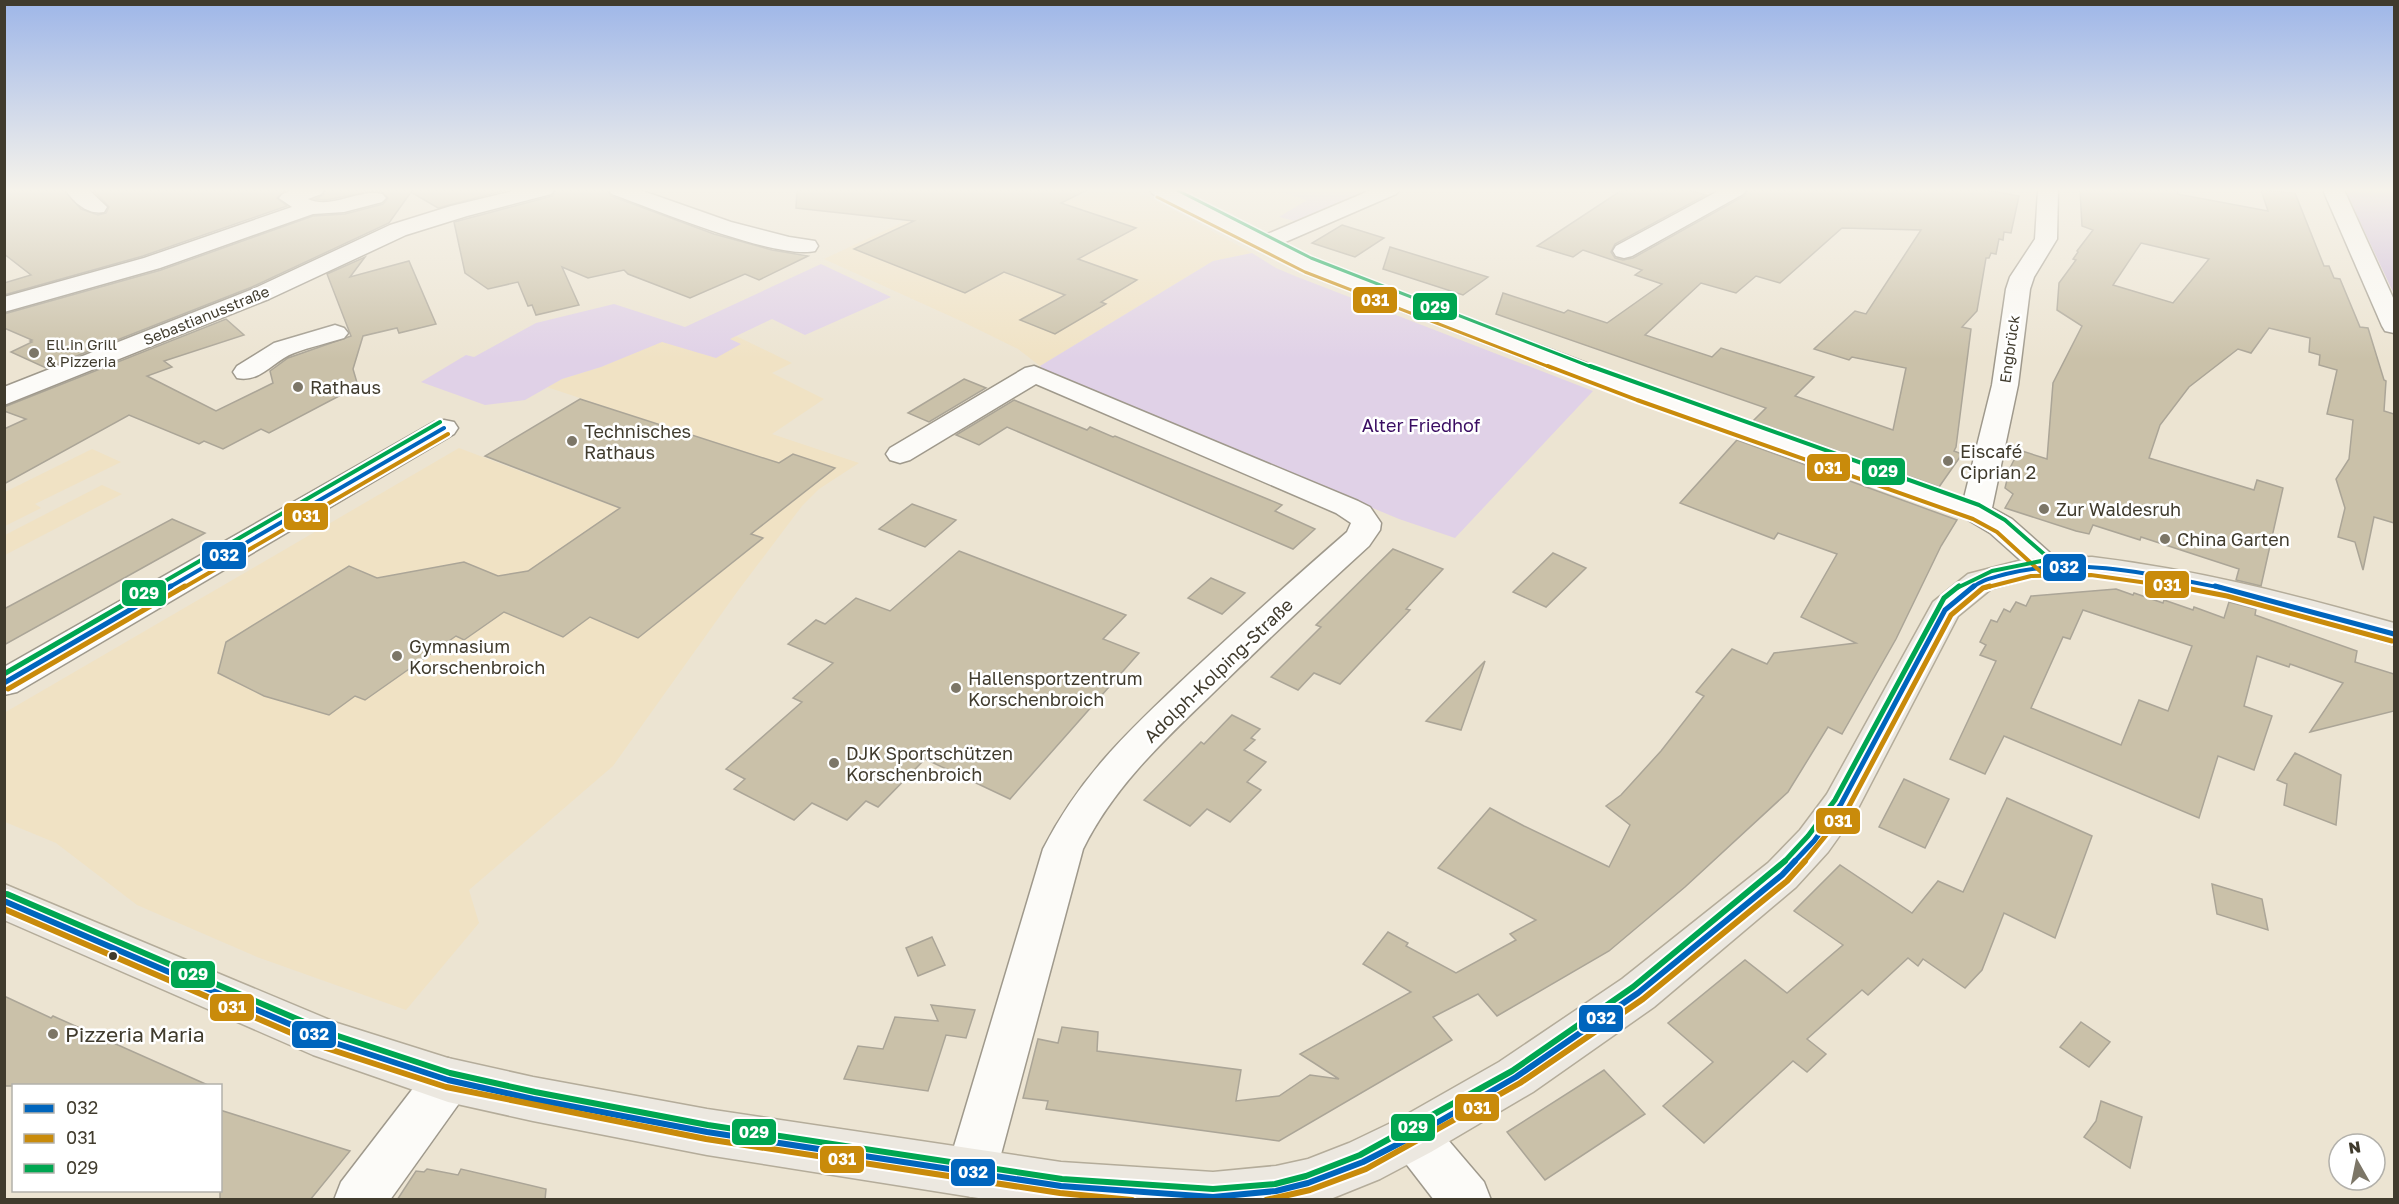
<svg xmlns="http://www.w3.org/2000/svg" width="2399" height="1204" font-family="'Golos Text',sans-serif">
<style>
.built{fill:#f0e2c4}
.green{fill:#e0d1e7}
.forest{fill:#cebbdb}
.building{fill:#cac1a9;stroke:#aba597;stroke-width:1.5;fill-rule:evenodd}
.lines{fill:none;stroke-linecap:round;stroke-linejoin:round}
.minor-casing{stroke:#9f998c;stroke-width:3}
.major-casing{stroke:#b4ac9a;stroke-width:3}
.minor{fill:#fcfbf8;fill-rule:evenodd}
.major{fill:#ece8e0;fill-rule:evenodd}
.bus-1-far2-casing{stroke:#fff;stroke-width:8}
.bus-1-far1-casing{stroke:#fff;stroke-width:10}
.bus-1-casing{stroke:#fff;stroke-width:10}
.bus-2-far3-casing{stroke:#fff;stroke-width:6}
.bus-2-far2-casing{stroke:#fff;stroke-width:8}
.bus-2-far1-casing{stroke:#fff;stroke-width:10}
.bus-2-casing{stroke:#fff;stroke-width:10}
.bus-3-far3-casing{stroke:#fff;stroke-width:6}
.bus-3-far2-casing{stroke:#fff;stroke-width:8}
.bus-3-far1-casing{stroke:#fff;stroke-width:10}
.bus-3-casing{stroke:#fff;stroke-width:10}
.bus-1-far2{stroke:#0065bd;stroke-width:4}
.bus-1-far1{stroke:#0065bd;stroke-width:5}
.bus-1{stroke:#0065bd;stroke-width:6}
.bus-2-far3{stroke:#c98b0b;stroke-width:3}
.bus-2-far2{stroke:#c98b0b;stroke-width:4}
.bus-2-far1{stroke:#c98b0b;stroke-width:5}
.bus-2{stroke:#c98b0b;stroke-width:6}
.bus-3-far3{stroke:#00a651;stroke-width:3}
.bus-3-far2{stroke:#00a651;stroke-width:4}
.bus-3-far1{stroke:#00a651;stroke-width:5}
.bus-3{stroke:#00a651;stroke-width:6}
.poi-dot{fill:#7c7667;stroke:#fff;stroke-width:2}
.bus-dot{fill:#403b2d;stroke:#fff;stroke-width:2}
.labels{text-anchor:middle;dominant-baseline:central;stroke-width:5;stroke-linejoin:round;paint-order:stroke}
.far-street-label{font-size:15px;fill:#403b2d;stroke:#fff}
.far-poi-label{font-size:15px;fill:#403b2d;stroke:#fff;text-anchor:start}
.poi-label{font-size:18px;fill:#403b2d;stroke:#fff;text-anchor:start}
.park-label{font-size:18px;fill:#3a0d62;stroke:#fff}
.street-label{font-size:18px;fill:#403b2d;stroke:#fff}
.near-poi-label{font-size:21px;fill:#403b2d;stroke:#fff;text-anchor:start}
.line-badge{stroke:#fff;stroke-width:2}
.badge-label{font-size:16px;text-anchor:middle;font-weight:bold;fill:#fff}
</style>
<rect width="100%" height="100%" fill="#ece4d2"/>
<!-- built -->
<g class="built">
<path d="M1094 190H1131L1153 199 1252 253 1213 261 1040 366 1018 349 961 321 824 259 914 217 1081 197Z"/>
<path d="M736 336 792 363 772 373 824 399 772 434 859 463 819 489 802 506 737 592 613 766 469 890 479 923 406 1010 257 957 137 905 56 843 5 822 4 713 459 448 605 503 699 438 547 387 562 379 601 367 662 341 716 358 729 339Z"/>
<path d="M92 449 121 462 35 504 41 508 5 526V492Z"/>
<path d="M102 485 122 494 5 555V535Z"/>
</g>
<!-- green -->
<g class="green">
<path d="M1275 190H1360L1365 192 1295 221 1279 217 1307 200Z"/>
<path d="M1252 253 1276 268 1295 276 1593 391 1455 538 1399 519 1047 372 1040 366 1213 261Z"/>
<path d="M821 264 891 297 805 335 772 319 730 339 741 344 716 358 662 342 601 367 562 379 525 400 485 405 421 382 466 355 474 357 536 323 614 304 685 327Z"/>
</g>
<!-- forest -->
<path class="forest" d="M2345 190H2394V294Z"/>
<!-- building -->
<g class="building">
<path d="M4 190H64L81 209 98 215 106 213 109 207 93 190H286L277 198 287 206 143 256 4 295V283L31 275 4 254Z"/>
<path d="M326 190H506L438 208 411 192 389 223 252 287 46 368 11 352 32 342 30 341 32 340 4 328V314L161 270 313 216 345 214 383 204 388 198 382 192 373 191 326 200 315 199 323 195Z"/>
<path d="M556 190H607L611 196 714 234 772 250 808 256 759 280 745 274 690 298 628 274 624 270 588 278 562 267 579 305 536 315 532 305 528 306 518 282 488 289 465 273 454 222 552 196Z"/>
<path d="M797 190H1087L1061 203 1136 228 1078 259 1137 280 1101 302 1106 304 1055 334 1020 320 1065 295 1004 272 965 293 854 249 914 221 796 208Z"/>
<path d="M1622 190H1688L1706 195 1615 244 1611 252 1615 258 1623 260 1633 258 1744 196 1748 190H1987L2019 196 2011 233 2004 232 2003 240 1999 239 1996 254 1991 253 1989 258H1986L1977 311 1962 327 1971 329 1956 447 1954 451 1962 454 1939 487 1753 421 1766 408 1496 314 1503 293 1564 313 1568 310 1607 323 1662 284 1635 275 1642 270 1583 250 1573 257 1537 246ZM1842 228 1921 230 1866 314 1855 311 1814 349 1849 360 1852 357 1906 368 1893 430 1795 396 1814 377 1721 348 1712 357 1645 335 1701 283 1736 293 1756 276 1780 283Z"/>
<path d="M2080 190H2178L2177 194 2268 211 2261 190 2295 193 2324 266H2329L2334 278 2340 279 2360 327 2368 328 2384 380 2386 381 2384 411 2394 414V523L2374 517 2363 570 2355 542 2338 537 2345 508 2336 479 2349 459 2353 420 2327 414 2337 370 2319 365 2320 355 2309 352 2310 338 2269 328 2251 353 2238 349 2189 387 2160 425 2149 458 2254 490 2257 480 2283 488 2261 586 2236 580 2239 569 2141 537 2140 540 2093 525 2089 534 2076 531 2005 508 2013 494 2005 488 2010 468 2019 450 2047 459 2053 383 2082 326 2057 310 2059 283 2076 260 2073 259 2078 252 2077 251 2093 230 2082 226ZM2141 243 2209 259 2173 303 2113 285Z"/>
<path d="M1342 225 1384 238 1355 257 1312 243Z"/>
<path d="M1390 247 1488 277 1463 295 1383 269Z"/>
<path d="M365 257 350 277 409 261 436 324 399 333 397 328 363 336 353 369 358 386 269 433 261 429 223 449 204 441 199 444 129 415 4 484V429L26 419 4 411V407L226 319 244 335 164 361 172 367 147 376 216 411 273 383 270 371 288 358 351 336 327 274Z"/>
<path d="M964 379 986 388 929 422 908 413Z"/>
<path d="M580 399 779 463 793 454 835 468 751 534 763 538 638 638 590 617 563 637 504 612 464 640 456 636 365 700 355 696 329 715 264 696 218 673 226 642 349 566 377 578 464 562 498 576 528 571 620 508 485 456Z"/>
<path d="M1014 400 1087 430 1090 427 1113 437 1115 436 1282 505 1275 511 1315 529 1293 549 1007 427 979 445 956 435Z"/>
<path d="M1737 440 1957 520 1941 546 1896 639 1842 734 1828 727 1788 792 1685 887 1609 951 1497 1016 1478 994 1433 1017 1452 1040 1279 1141 1046 1109 1048 1101 1023 1098 1038 1039 1058 1043 1062 1027 1098 1032 1097 1051 1241 1070 1236 1101 1279 1096 1310 1075 1339 1079 1300 1054 1411 992 1363 964 1388 932 1408 943 1406 946 1456 973 1516 940 1510 934 1536 920 1438 868 1490 808 1524 826 1609 867 1630 825 1606 806 1621 795 1661 751 1704 696 1696 692 1732 649 1767 664 1774 653 1856 643 1801 617 1837 554 1778 533 1774 539 1680 503Z"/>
<path d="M912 504 956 520 925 547 879 529Z"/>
<path d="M172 519 205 533 4 645V609Z"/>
<path d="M1393 549 1443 569 1406 609 1410 610 1372 650 1340 684 1314 673 1298 690 1271 677 1321 627 1316 625Z"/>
<path d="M959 551 1126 615 1103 639 1139 653 1010 799 925 759 878 807 866 801 847 820 812 803 794 820 734 789 745 779 726 769 802 702 793 698 833 663 788 644 816 620 825 624 856 598 890 611Z"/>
<path d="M1553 553 1586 568 1546 607 1513 592Z"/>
<path d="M1211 578 1245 593 1222 614 1188 598Z"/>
<path d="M2116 589 2133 595 2134 593 2163 603 2164 600 2193 610 2194 607 2224 618 2229 602 2256 609 2255 615 2357 651 2355 662 2394 674V711L2310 732 2343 683 2290 664 2289 667 2257 656 2244 706 2272 716 2254 770 2218 756 2199 818 2004 736 1985 774 1950 759 1996 661 1980 655 1986 645 1980 642 1991 620 1997 622 2004 609 2010 612 2016 602 2026 606 2031 596ZM2083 610 2192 646 2168 711 2139 700 2121 745 2031 708 2063 637 2070 639Z"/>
<path d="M1485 661 1461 730 1426 721Z"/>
<path d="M1232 715 1260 729 1251 738 1255 740 1244 750 1266 762 1247 782 1261 790 1230 822 1207 809 1190 826 1144 800 1201 742 1204 744Z"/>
<path d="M2295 753 2341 775 2336 825 2284 805 2287 784 2277 780Z"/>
<path d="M1904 779 1949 799 1925 848 1879 827Z"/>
<path d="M2007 798 2092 836 2055 938 2004 913 1982 970 1965 988 1923 959 1918 966 1908 958 1868 995 1862 990 1807 1039 1826 1054 1807 1072 1793 1061 1704 1143 1663 1106 1713 1062 1668 1023 1745 960 1787 993 1843 945 1794 911 1840 865 1912 913 1938 881 1963 892Z"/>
<path d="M2212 884 2262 899 2268 930 2217 914Z"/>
<path d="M932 937 945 965 918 976 906 948Z"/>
<path d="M4 996 51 1018 53 1016 210 1086H4Z"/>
<path d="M931 1005 975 1010 966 1038 946 1035 928 1091 844 1079 858 1046 883 1049 895 1017 938 1021Z"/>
<path d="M2081 1022 2110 1042 2089 1067 2060 1047Z"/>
<path d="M1604 1070 1645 1114 1545 1180 1507 1132Z"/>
<path d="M2101 1101 2142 1117 2130 1168 2084 1137 2096 1121Z"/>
<path d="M220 1110 350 1151 310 1200H220Z"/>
<path d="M427 1169 458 1175 461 1169 546 1189 545 1200H397L416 1171 424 1172Z"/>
</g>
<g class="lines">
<defs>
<g id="minor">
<path d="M66 190H89L107 207 104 212C88 215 74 203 66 190Z"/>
<path d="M292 190H324L321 194 308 199C332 210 359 188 382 194L386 198 382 202 344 212 313 214 160 268 4 312V297L144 258 292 207 279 198 283 194Z"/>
<path d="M517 190H554L551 194 467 216 406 235 269 299 4 405V387L253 289 390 225 451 206Z"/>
<path d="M609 190H640L731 222 789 237 815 241 818 246 815 251C777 260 653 209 612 194Z"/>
<path d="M1150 190H1177L1265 235 1371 190H1399L1396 194 1283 243 1316 260 1649 387 1964 498 1992 385 2006 289 2010 277 2035 239 2038 190H2058L2057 239 2034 277 2030 289 2018 385 1992 508 2012 519 2058 560 2063 567 2058 574 2047 577 2036 574 1990 533 1965 518 1629 399 1382 303 1300 270 1153 194Z"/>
<path d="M1720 190H1746L1743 194 1632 256 1624 258 1616 256 1613 251 1616 246Z"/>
<path d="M2323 190H2344L2394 300V333L2385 331 2382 326Z"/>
<path d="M335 325 344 328 348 333 344 338C328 343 310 347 294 353 274 360 261 383 237 378L233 372 237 366 274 343Z"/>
<path d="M1034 366 1358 501 1370 507 1381 523 1380 530 1369 546C1315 595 1262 645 1210 696 1162 742 1113 788 1083 849L996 1173 989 1190 971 1197 953 1190 946 1173 1043 849C1082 773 1130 730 1191 672 1242 625 1294 578 1347 532L1351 523 1336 513 1036 384 910 460 900 463 890 460 886 454 890 448 1025 368Z"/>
<path d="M444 420 454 422 458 428 454 434 17 692 4 695V667L434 422Z"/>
<path d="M448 1058 465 1065 471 1080 465 1095 390 1200H334L341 1182 431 1065Z"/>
<path d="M1414 1113 1431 1120 1484 1182 1491 1200H1434L1397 1152 1390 1136 1397 1120Z"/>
</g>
<path id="major" d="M2092 557C2198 570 2292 594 2394 623V645L2228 599 2159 585 2092 577 2031 578 1991 589 1958 616 1855 814 1828 852 1796 887 1654 1007 1533 1092 1431 1152 1380 1179 1328 1200H991L707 1155 533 1121 448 1102 313 1055 4 920V884L337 1023 448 1058 533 1077 707 1109 1061 1162 1213 1172 1276 1166 1308 1159 1349 1143 1397 1120 1499 1062 1622 979 1768 863 1800 830 1827 794 1933 602 1968 574 2030 558Z"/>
</defs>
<!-- minor casing -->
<use href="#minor" class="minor-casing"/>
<!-- major casing -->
<use href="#major" class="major-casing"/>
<!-- minor -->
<use href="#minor" class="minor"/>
<!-- major -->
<use href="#major" class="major"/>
<defs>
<g id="bus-1-far2">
<path d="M168 588 444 428"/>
<path d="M1972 588C1982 579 1993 578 2006 574 2076 556 2152 574 2222 588"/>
</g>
<g id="bus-1-far1">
<path d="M2215 586 2394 634"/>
<path d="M4 683 171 586"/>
<path d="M1794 862 1814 841 1841 804 1945 610 1974 586"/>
</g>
<path id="bus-1" d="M4 901 329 1041 448 1080 533 1099 707 1132 1061 1186 1213 1197 1276 1191 1308 1183 1363 1162 1414 1136 1516 1077 1638 993 1782 875 1795 861"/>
<path id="bus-2-far3" d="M1157 197 1305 272 1552 368"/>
<g id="bus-2-far2">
<path d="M1548 366 1637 400 1973 519 1997 532 2042 573"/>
<path d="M183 588 448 434"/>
<path d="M1984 588 2031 576 2091 575 2183 588"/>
</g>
<g id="bus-2-far1">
<path d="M2175 586 2227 596 2392 641"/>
<path d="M8 689 185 586"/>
<path d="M1804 862 1848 808 1951 615 1983 588 1990 586"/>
</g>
<g id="bus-2">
<path d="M4 909 326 1048 446 1087 706 1139 1060 1193 1132 1200"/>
<path d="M1266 1200 1310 1190 1366 1169 1520 1083 1643 999 1787 881 1805 861"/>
</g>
<path id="bus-3-far3" d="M1177 190 1311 258 1594 368"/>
<g id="bus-3-far2">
<path d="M1590 366 1979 505 2005 520 2052 561"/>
<path d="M153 588 440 422"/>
<path d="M1957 588 1992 571 2046 560"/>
</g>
<g id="bus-3-far1">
<path d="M4 674 156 586"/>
<path d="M1784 862 1808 836 1835 800 1944 598 1959 586"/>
</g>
<path id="bus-3" d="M7 894 332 1034 450 1073 535 1092 708 1125 1062 1179 1213 1189 1275 1184 1306 1176 1360 1155 1512 1071 1633 987 1785 861"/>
</defs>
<!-- bus-1-far2 casing -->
<use href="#bus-1-far2" class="bus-1-far2-casing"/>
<!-- bus-1-far1 casing -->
<use href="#bus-1-far1" class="bus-1-far1-casing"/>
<!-- bus-1 casing -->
<use href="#bus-1" class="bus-1-casing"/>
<!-- bus-2-far3 casing -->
<use href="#bus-2-far3" class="bus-2-far3-casing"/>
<!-- bus-2-far2 casing -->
<use href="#bus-2-far2" class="bus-2-far2-casing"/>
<!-- bus-2-far1 casing -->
<use href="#bus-2-far1" class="bus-2-far1-casing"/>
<!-- bus-2 casing -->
<use href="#bus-2" class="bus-2-casing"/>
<!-- bus-3-far3 casing -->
<use href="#bus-3-far3" class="bus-3-far3-casing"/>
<!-- bus-3-far2 casing -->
<use href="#bus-3-far2" class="bus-3-far2-casing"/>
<!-- bus-3-far1 casing -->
<use href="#bus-3-far1" class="bus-3-far1-casing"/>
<!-- bus-3 casing -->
<use href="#bus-3" class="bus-3-casing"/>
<!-- bus-1-far2 -->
<use href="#bus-1-far2" class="bus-1-far2"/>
<!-- bus-1-far1 -->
<use href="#bus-1-far1" class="bus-1-far1"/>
<!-- bus-1 -->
<use href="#bus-1" class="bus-1"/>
<!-- bus-2-far3 -->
<use href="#bus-2-far3" class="bus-2-far3"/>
<!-- bus-2-far2 -->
<use href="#bus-2-far2" class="bus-2-far2"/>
<!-- bus-2-far1 -->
<use href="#bus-2-far1" class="bus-2-far1"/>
<!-- bus-2 -->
<use href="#bus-2" class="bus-2"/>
<!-- bus-3-far3 -->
<use href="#bus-3-far3" class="bus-3-far3"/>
<!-- bus-3-far2 -->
<use href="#bus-3-far2" class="bus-3-far2"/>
<!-- bus-3-far1 -->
<use href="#bus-3-far1" class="bus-3-far1"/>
<!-- bus-3 -->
<use href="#bus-3" class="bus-3"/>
</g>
<!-- sky -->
<linearGradient id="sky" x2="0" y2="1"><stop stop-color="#9eb6e8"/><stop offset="0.53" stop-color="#f6f3eb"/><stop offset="1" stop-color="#f6f3eb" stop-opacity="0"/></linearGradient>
<rect width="2399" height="359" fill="url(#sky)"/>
<!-- markers -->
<g class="poi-dot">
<circle cx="34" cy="353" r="6"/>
<circle cx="298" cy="387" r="6"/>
<circle cx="572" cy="441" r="6"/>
<circle cx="1948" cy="461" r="6"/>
<circle cx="2044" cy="509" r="6"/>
<circle cx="2165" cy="539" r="6"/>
<circle cx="397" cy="656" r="6"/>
<circle cx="956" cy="688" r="6"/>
<circle cx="834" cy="763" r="6"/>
<circle cx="53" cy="1034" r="6"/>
</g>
<circle class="bus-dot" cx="113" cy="956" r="5"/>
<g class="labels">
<!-- far-street labels -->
<g class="far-street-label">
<text transform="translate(206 315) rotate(-22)">Sebastianusstraße</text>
<text transform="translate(2009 349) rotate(-82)">Engbrück</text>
</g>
<!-- far-poi labels -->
<g class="far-poi-label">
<text x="46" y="344">Ell.in Grill<tspan x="46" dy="17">&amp; Pizzeria</tspan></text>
</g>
<!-- poi labels -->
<g class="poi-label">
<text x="310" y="387">Rathaus</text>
<text x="584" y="431">Technisches<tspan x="584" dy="21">Rathaus</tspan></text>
<text x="1960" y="451">Eiscafé<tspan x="1960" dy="21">Ciprian 2</tspan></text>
<text x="2056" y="509">Zur Waldesruh</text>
<text x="2177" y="539">China Garten</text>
<text x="409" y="646">Gymnasium<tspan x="409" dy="21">Korschenbroich</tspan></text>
<text x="968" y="678">Hallensportzentrum<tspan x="968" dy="21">Korschenbroich</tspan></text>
<text x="846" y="753">DJK Sportschützen<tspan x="846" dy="21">Korschenbroich</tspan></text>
</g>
<!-- park labels -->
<g class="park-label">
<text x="1421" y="425">Alter Friedhof</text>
</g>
<!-- street labels -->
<g class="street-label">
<text transform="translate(1218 670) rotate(-44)">Adolph-Kolping-Straße</text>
</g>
<!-- near-poi labels -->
<g class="near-poi-label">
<text x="65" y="1034">Pizzeria Maria</text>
</g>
</g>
<g class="line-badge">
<rect x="1352" y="286" width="46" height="28" rx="6" fill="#c98b0b"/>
<rect x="1412" y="292" width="46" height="29" rx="6" fill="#00a651"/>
<rect x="1806" y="453" width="45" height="29" rx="6" fill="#c98b0b"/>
<rect x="1861" y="457" width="45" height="29" rx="6" fill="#00a651"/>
<rect x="283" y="502" width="46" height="29" rx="6" fill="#c98b0b"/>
<rect x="201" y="541" width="46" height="29" rx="6" fill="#0065bd"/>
<rect x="2042" y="553" width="45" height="29" rx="6" fill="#0065bd"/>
<rect x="2144" y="570" width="46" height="29" rx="6" fill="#c98b0b"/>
<rect x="121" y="579" width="46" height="28" rx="6" fill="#00a651"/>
<rect x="1815" y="807" width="46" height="28" rx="6" fill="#c98b0b"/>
<rect x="170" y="960" width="46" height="29" rx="6" fill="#00a651"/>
<rect x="209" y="993" width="46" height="29" rx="6" fill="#c98b0b"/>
<rect x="1578" y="1004" width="46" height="29" rx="6" fill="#0065bd"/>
<rect x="291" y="1020" width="46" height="29" rx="6" fill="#0065bd"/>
<rect x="1454" y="1093" width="46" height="29" rx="6" fill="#c98b0b"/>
<rect x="1390" y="1113" width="46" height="29" rx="6" fill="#00a651"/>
<rect x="731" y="1118" width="46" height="28" rx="6" fill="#00a651"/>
<rect x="819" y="1145" width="46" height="29" rx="6" fill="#c98b0b"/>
<rect x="950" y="1158" width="46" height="29" rx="6" fill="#0065bd"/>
</g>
<g class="badge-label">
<text x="1375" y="306">031</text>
<text x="1435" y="313">029</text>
<text x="1828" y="474">031</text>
<text x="1883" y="477">029</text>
<text x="306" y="522">031</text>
<text x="224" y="561">032</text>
<text x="2064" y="573">032</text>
<text x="2167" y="591">031</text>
<text x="144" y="599">029</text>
<text x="1838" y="827">031</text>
<text x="193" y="980">029</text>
<text x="232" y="1013">031</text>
<text x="1601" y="1024">032</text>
<text x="314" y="1040">032</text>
<text x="1477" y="1114">031</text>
<text x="1413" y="1133">029</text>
<text x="754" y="1138">029</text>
<text x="842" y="1165">031</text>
<text x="973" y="1178">032</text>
</g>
<!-- border -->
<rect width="2399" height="1204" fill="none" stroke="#403b2d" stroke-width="12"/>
<!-- legend -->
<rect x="12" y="1084" width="210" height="108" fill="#ffffff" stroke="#b3b1ab" stroke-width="1.5"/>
<rect x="24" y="1104" width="30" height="9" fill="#0065bd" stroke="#b3b1ab" stroke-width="1.5"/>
<text x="66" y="1114" font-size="18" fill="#403b2d">032</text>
<rect x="24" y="1134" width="30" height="9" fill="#c98b0b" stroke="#b3b1ab" stroke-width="1.5"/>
<text x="66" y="1144" font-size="18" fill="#403b2d">031</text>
<rect x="24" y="1164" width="30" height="9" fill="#00a651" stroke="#b3b1ab" stroke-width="1.5"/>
<text x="66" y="1174" font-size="18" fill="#403b2d">029</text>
<!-- north arrow -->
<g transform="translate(2357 1162) rotate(351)"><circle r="28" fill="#ffffff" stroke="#b3b1ab" stroke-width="1.5"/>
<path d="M0-4.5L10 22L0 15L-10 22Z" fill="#7c7667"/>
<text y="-9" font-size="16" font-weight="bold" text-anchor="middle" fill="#403b2d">N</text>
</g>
</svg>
